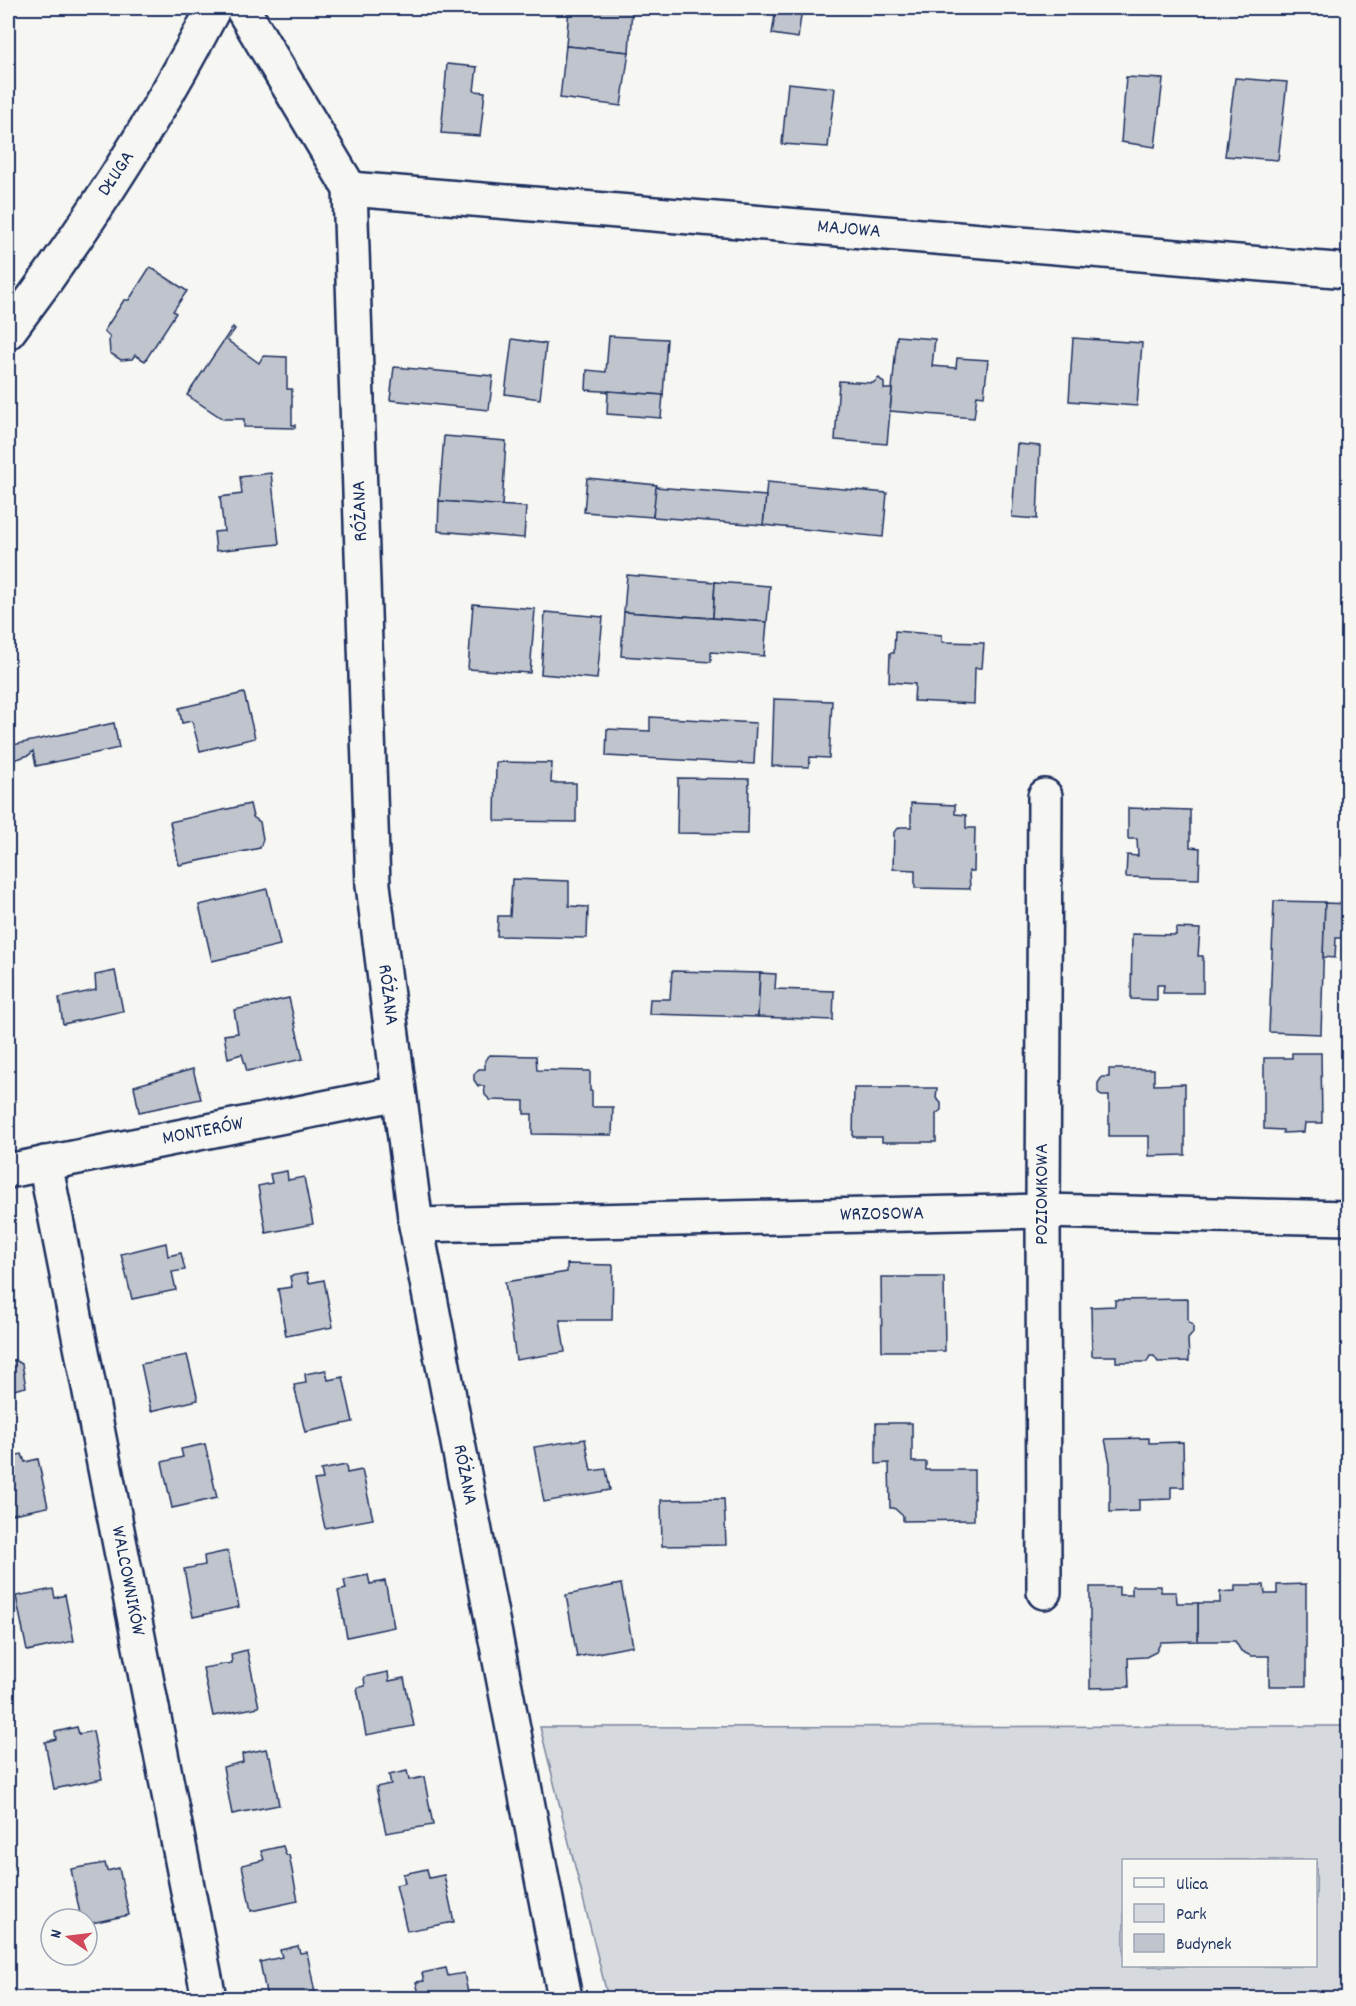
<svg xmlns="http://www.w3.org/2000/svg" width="1356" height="2006" font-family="Dekko,sans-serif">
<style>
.green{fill:#d6d9dd;stroke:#78849e;stroke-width:1.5;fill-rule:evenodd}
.building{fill:#c0c4cd;stroke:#1b2f5e;stroke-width:1.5}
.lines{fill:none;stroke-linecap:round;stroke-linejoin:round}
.minor-casing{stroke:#1b2f5e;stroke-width:38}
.minor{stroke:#f6f6f2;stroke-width:33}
.labels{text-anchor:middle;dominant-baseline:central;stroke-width:4.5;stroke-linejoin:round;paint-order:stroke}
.street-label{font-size:20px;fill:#1b2f5e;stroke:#f6f6f2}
</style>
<rect width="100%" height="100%" fill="#f6f6f2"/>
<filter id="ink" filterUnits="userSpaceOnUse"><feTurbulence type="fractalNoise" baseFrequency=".0167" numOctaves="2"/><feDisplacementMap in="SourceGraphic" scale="12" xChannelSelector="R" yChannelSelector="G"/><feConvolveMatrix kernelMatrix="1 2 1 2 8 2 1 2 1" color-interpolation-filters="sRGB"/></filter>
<g filter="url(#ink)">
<!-- green -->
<path class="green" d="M1348 1726V1998H608L540 1727ZM1124 1860H1316V1966H1124Z"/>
<!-- building -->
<g class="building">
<path d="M569 8H632L629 52 566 46Z"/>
<path d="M776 8H802L798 38 772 34Z"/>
<path d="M566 46 629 52 621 106 560 98Z"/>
<path d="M447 64 477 67 474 91 485 92 480 136 441 133Z"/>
<path d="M1126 77 1163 79 1155 147 1121 142Z"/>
<path d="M1235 78 1287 82 1278 160 1225 156Z"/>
<path d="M788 83 835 88 828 147 782 144Z"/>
<path d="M150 267 187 291 173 311 176 313 145 361 135 355 132 359 121 360 110 353 109 340 110 337 104 331 124 300H129Z"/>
<path d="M233 327 235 329 227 340 259 363 263 356 287 357V389H292V425H295V428L244 427V419H223L187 395Z"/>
<path d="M609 336 667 339 663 395 586 390 587 370 606 372Z"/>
<path d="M897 336 935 339 932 366 956 368 957 358 988 360 984 396 977 395 974 418 890 411Z"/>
<path d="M1073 338 1142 343 1137 406 1069 401Z"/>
<path d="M512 339 546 344 540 399 505 394Z"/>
<path d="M394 367 493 376 489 410 390 400Z"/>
<path d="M879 378 884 383V389H892L887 444 835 440 839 381 873 383Z"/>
<path d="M608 391 663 395 661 418 607 414Z"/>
<path d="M444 436 506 441 502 506 439 501Z"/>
<path d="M1017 444 1040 446 1037 519 1012 517Z"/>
<path d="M271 473 279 544 216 551 214 532 224 531 220 497 242 494 240 477Z"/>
<path d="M587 478 657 485 653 517 584 512Z"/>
<path d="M767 482 887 493 883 537 763 525Z"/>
<path d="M656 487 766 496 763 525 653 517Z"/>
<path d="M439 501 526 507 524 538 438 531Z"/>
<path d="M627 575 715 582 713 618 624 612Z"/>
<path d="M715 582 770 586 767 622 713 618Z"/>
<path d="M473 604 535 609 530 673 468 669Z"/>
<path d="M545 612 603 617 597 679 541 674Z"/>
<path d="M624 612 767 622 764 656 711 652V662L621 656Z"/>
<path d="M895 631 942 635V642L984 643 982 668H975L974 704 914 701 915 684 889 682 890 653H894Z"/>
<path d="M244 693 255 738 200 751 192 721 182 723 179 708Z"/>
<path d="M774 699 832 701 829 758 810 757 809 767 772 766Z"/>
<path d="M650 717 756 723 754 764 606 756 607 729 650 731Z"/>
<path d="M114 723 119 748 36 766 33 751 29 755 8 762V746Z"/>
<path d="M496 762 552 763 551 783H576V822L495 821Z"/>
<path d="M678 778 749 779 748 834 677 833Z"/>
<path d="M911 803 955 805V814L966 815V828H975L974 871H969L970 889 915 888V870L893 869 894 832 900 827H911Z"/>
<path d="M250 804 253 817 260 822 263 839 260 848 179 865 170 822Z"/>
<path d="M1128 808 1190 810V847L1200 848 1199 879 1126 877 1127 855 1138 856 1137 839H1128Z"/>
<path d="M512 879 569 881V906L588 907 587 938 497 936 498 916H510Z"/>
<path d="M267 889 280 945 212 961 199 905Z"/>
<path d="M1274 901 1325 902 1321 1034 1269 1032Z"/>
<path d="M1325 903 1348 904V938H1336L1335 958 1323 957Z"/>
<path d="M1176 928 1200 929 1198 956H1203V993H1163L1164 985H1157V1000L1131 999 1132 934 1176 935Z"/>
<path d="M115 971 123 1011 63 1024 59 998 96 990 95 975Z"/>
<path d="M672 971 760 973 758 1017 649 1014 650 999H670Z"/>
<path d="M760 973 776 974 775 989 834 991 833 1020 758 1017Z"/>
<path d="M289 998 303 1059 247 1071 242 1054 228 1058 224 1035 238 1033 234 1010Z"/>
<path d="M1292 1053H1321L1322 1123H1305L1304 1132 1283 1133V1130L1264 1129V1058H1292Z"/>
<path d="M490 1055 536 1056 537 1070 590 1071V1091H592V1107H613L612 1135 532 1134V1114H524V1101L490 1100 485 1095 484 1086H478L474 1080V1074L479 1069H485V1060Z"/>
<path d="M193 1069 201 1099 139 1112 134 1086Z"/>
<path d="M1109 1069H1154V1085L1185 1084V1155L1149 1156V1136H1109V1096H1102L1098 1092V1083L1102 1077H1109Z"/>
<path d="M854 1088H937L936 1098 941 1103V1110L936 1114V1142H882V1137H853Z"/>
<path d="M287 1171 288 1180 304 1177 313 1224 266 1233 258 1186 272 1183 270 1174Z"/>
<path d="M166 1243 168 1256 181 1253 185 1270 172 1272 176 1290 132 1299 121 1254Z"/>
<path d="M567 1264 613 1265 612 1320H560L565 1352 516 1360 505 1282 567 1272Z"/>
<path d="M307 1273 309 1283 324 1280 333 1327 286 1336 278 1289 292 1287 290 1276Z"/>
<path d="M881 1277H944L945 1351H882Z"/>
<path d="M1188 1299V1321L1193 1325V1333L1188 1339 1189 1361 1158 1362 1154 1356H1150L1147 1362H1116V1356H1092L1091 1307 1115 1306V1300Z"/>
<path d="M187 1355 198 1400 151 1411 141 1364Z"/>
<path d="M15 1360 22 1364 26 1387 9 1391 11 1402H8V1361Z"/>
<path d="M326 1370 328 1380 343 1377 353 1422 305 1432 294 1385 306 1383 305 1374Z"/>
<path d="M876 1423H912V1462H926V1470H974V1520L903 1521V1516L894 1508H890L889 1463 876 1464Z"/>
<path d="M1149 1438V1443L1183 1442 1184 1487H1171V1499L1139 1500V1511L1110 1512V1463L1105 1439Z"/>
<path d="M585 1439 591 1471 606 1469 610 1490 544 1502 534 1447Z"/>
<path d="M205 1444 217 1498 172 1508 162 1462 183 1457 181 1449Z"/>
<path d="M22 1454 25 1462 38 1459 48 1507 8 1515V1457Z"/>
<path d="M346 1465 347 1473 362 1470 373 1519 325 1528 314 1480 323 1479 321 1470Z"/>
<path d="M724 1499 726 1545 662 1546 661 1500Z"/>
<path d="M228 1551 239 1607 193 1617 184 1569 205 1565 204 1556Z"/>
<path d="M368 1575 370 1584 385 1581 394 1627 347 1637 338 1591 346 1589 344 1580Z"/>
<path d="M621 1584 633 1646 577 1657 566 1595Z"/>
<path d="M1306 1584V1686H1269V1656H1251L1241 1651 1235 1641H1198V1603H1220V1592L1235 1591V1585H1264L1265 1594H1277V1585Z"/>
<path d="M1132 1586H1161V1592H1176L1177 1603H1198V1641L1161 1642 1156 1652 1146 1657 1128 1658 1129 1687 1090 1688V1587H1119V1595H1132Z"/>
<path d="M53 1589 55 1598 65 1595 74 1641 27 1651 16 1596Z"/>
<path d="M247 1650 259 1707 213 1716 203 1668 232 1663 231 1654Z"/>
<path d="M388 1672 389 1681 404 1678 414 1726 366 1735 357 1688 365 1686 364 1677Z"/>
<path d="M77 1727 79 1734 93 1731 102 1779 54 1789 45 1742 56 1739 55 1732Z"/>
<path d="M266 1749 268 1757H270L279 1805 232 1814 223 1767 243 1762 242 1754Z"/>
<path d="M407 1771 409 1780 424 1777 433 1825 386 1833 376 1787 391 1784 389 1775Z"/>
<path d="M283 1846 286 1855H289L298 1901 251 1911 242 1865 264 1860 261 1851Z"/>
<path d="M105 1863 107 1871 119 1868 129 1915 87 1924V1919H81L71 1869Z"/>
<path d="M427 1869 429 1878 444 1875 454 1922 407 1931 396 1885 405 1883 403 1874Z"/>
<path d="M298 1946 300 1953 307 1952 316 1998H267L260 1962 282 1957 280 1950Z"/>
<path d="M446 1968 448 1976 464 1973 469 1998H420L416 1982 424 1981 422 1973Z"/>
</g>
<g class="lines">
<defs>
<g id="minor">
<path d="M242 8 350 189 373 885 416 1225 565 1998"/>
<path d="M350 189 1348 271"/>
<path d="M8 332C85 230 155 121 214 8"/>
<path d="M45 1163 209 1998"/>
<path d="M8 1171 399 1093"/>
<path d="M416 1225 1043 1211 1348 1218"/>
<path d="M1044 1592 1043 1211 1045 796"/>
</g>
</defs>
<!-- minor casing -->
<use href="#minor" class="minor-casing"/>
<!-- minor -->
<use href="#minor" class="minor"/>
</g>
</g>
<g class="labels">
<!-- street labels -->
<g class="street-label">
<text transform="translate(117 174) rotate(-56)">DŁUGA</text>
<text transform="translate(849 230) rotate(5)">MAJOWA</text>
<text transform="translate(361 511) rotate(-92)">RÓŻANA</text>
<text transform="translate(387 995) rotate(83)">RÓŻANA</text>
<text transform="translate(203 1132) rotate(-11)">MONTERÓW</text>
<text transform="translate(1043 1194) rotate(-90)">POZIOMKOWA</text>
<text transform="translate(882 1215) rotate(-1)">WRZOSOWA</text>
<text transform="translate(464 1475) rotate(79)">RÓŻANA</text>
<text transform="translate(127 1581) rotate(79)">WALCOWNIKÓW</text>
</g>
</g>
<!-- margin -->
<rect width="1356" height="2006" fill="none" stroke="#f6f6f2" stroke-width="30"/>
<rect x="15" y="15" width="1326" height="1976" fill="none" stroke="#1b2f5e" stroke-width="2" filter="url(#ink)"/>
<!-- legend -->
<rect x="1122" y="1859" width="195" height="108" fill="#f6f6f2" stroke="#9ea6b7" stroke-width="1.5"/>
<rect x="1134" y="1878" width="30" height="9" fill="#f6f6f2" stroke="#9ea6b7" stroke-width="1.5"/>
<text x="1176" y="1889" font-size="18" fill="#1b2f5e">Ulica</text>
<rect x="1134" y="1904" width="30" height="18" fill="#d6d9dd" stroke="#9ea6b7" stroke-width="1.5"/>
<text x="1176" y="1919" font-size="18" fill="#1b2f5e">Park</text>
<rect x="1134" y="1934" width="30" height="18" fill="#c0c4cd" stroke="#9ea6b7" stroke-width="1.5"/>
<text x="1176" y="1949" font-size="18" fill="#1b2f5e">Budynek</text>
<!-- north arrow -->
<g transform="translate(69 1937) rotate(284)"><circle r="28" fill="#f6f6f2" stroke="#9ea6b7" stroke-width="1.5"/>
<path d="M0-4.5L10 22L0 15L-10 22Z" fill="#d1495b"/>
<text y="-9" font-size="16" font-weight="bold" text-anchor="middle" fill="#1b2f5e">N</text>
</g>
</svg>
